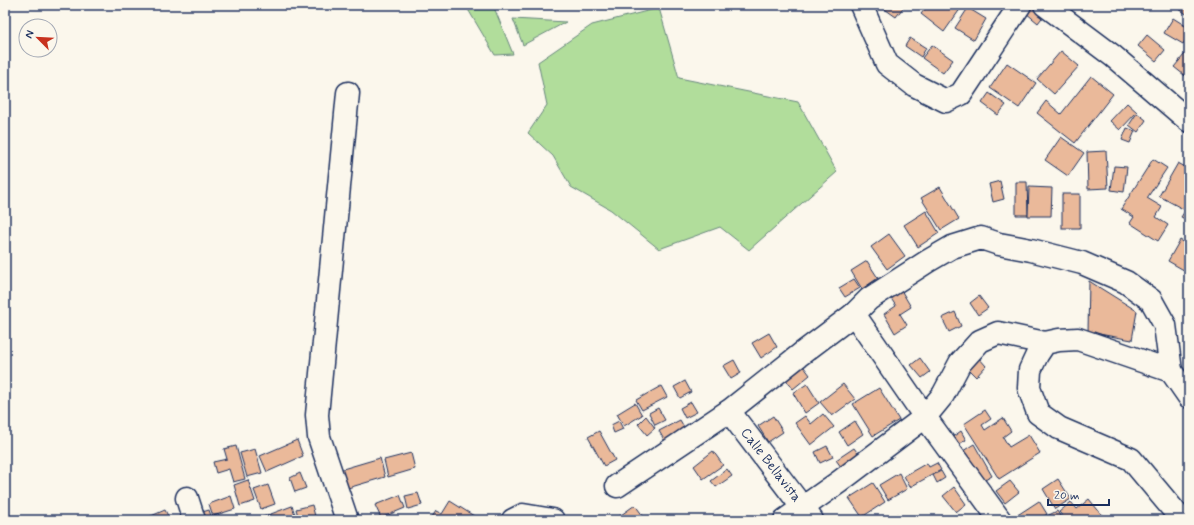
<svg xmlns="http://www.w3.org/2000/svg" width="1194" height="525" font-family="Mynerve,sans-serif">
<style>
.green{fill:#b1dd9b;stroke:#66867c}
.building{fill:#eab99a;stroke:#1b2f5e}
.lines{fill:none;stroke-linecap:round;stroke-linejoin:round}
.minor-casing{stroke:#1b2f5e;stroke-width:25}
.minor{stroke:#fbf7ec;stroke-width:22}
.labels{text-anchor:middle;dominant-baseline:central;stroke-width:3;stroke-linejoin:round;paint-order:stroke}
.street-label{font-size:14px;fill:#1b2f5e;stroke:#fbf7ec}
</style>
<rect width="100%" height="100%" fill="#fbf7ec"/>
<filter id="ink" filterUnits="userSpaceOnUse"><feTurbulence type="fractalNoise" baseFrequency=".025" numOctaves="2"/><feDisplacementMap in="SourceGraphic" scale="8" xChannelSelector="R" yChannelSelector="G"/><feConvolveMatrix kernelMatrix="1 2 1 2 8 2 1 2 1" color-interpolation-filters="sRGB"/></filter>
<g filter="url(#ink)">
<!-- green -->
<g class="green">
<path d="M463 5H493L513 54 495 55 466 6Z"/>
<path d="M659 8 679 78 798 102 837 172 749 250 720 227 659 249 611 210 571 187 553 156 528 133 547 105 538 62 592 25Z"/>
<path d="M513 19 566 22 523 45Z"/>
</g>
<!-- building -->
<g class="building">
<path d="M879 5H905L896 17Z"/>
<path d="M928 5H963L944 32 921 14Z"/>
<path d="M1032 5H1042L1048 10 1038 23 1026 13Z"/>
<path d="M1173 5H1189V13L1188 15Z"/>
<path d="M968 8 986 19 974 40 955 28Z"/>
<path d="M1173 18 1189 28V35L1183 44 1164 33Z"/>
<path d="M1147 35 1165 50 1156 61 1138 46Z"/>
<path d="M910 38 926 48 921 57 905 46Z"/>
<path d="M932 45 953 60 943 73 922 58Z"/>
<path d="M1189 49V79L1174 67Z"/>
<path d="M1061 51 1079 66 1054 94 1037 79Z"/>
<path d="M1007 63 1036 83 1019 108 990 88Z"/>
<path d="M1091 76 1113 94 1075 143 1037 113 1046 101 1061 114Z"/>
<path d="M989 93 1006 105 998 115 982 103Z"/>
<path d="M1127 103 1137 112 1120 130 1110 121Z"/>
<path d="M1137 113 1146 120 1138 132 1129 125Z"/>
<path d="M1127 128 1135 131 1130 143 1122 140Z"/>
<path d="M1061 137 1084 153 1068 176 1045 160Z"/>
<path d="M1106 151 1108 188 1088 189 1087 152Z"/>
<path d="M1153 159 1167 168 1147 198 1162 207 1156 217 1168 225 1158 241 1130 223 1134 217 1121 209Z"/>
<path d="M1178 163 1189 169V198L1183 209 1159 196Z"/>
<path d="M1114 166 1127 167 1124 192 1111 190Z"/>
<path d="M1000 181 1004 199 993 202 989 184Z"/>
<path d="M1016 182H1027L1028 215H1016Z"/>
<path d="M940 187 959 219 941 230 921 198Z"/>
<path d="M1029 187 1052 188 1051 216H1028Z"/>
<rect x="1062" y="194" width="18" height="34"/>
<path d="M1189 205V221L1181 217Z"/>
<path d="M926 211 939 233 918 247 904 225Z"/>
<path d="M889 234 905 256 887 269 871 247Z"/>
<path d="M1180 240 1189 245V273L1168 261Z"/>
<path d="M867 261 878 278 862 289 851 271Z"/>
<path d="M854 279 860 288 845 297 839 288Z"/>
<path d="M1089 281 1137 311 1132 340 1088 332Z"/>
<path d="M901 290 911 307 900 314 907 325 895 333 884 314 896 306 890 297Z"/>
<path d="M979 296 988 308 978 315 970 303Z"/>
<path d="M955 312 961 326 949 332 942 318Z"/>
<path d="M769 333 777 347 761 358 752 343Z"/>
<path d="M920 358 930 372 922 378 911 365Z"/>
<path d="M979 358 986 366 976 377 968 369Z"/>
<path d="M734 360 741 373 731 379 723 366Z"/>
<path d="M801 363 810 375 793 389 784 377Z"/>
<path d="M685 381 691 392 680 398 674 387Z"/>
<path d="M807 384 819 403 805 413 793 393Z"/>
<path d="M843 384 855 399 832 416 820 402Z"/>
<path d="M661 386 667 397 642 410 636 400Z"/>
<path d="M879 388 899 420 873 436 853 404Z"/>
<path d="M691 402 697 412 685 418 680 408Z"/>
<path d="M635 403 642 415 624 426 617 414Z"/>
<path d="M658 408 665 420 655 425 649 413Z"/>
<path d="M985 410 991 419 982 425 985 430 1003 418 1011 431 1003 437 1009 447 1029 435 1040 453 999 479 964 424Z"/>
<path d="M823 414 834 427 811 445 795 423 805 416 811 424Z"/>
<path d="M646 416 655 428 647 435 638 424Z"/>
<path d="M773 416 783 432 768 442 758 426Z"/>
<path d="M680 420 688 434 667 445 659 431Z"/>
<path d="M619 421 623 429 614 433 611 425Z"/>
<path d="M855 421 863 434 847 445 839 432Z"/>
<path d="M599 431 615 460 604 466 588 437Z"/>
<path d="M961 431 966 440 959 444 954 436Z"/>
<path d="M297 440 303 456 267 472 260 456Z"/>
<path d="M974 444 992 476 978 484 960 453Z"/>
<path d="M236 446 245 479 233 482 229 469 216 473 213 462 227 459 224 449Z"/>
<path d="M827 446 833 457 820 463 815 452Z"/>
<path d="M854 448 862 459 844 471 836 460Z"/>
<path d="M255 449 262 473 247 477 240 453Z"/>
<path d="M713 451 723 465 703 479 694 466Z"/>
<path d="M411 453 415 469 388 477 384 460Z"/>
<path d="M380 458 385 477 341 490 336 471Z"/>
<path d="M927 463 929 467 937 463 941 470 910 487 904 476Z"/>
<path d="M727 469 732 476 716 487 711 481Z"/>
<path d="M941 471 945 478 937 483 933 475Z"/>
<path d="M300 473 306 488 295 492 290 478Z"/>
<path d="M899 473 907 489 888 500 879 485Z"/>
<path d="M1058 479 1071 499 1055 509 1043 489Z"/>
<path d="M248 480 255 501 240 506 234 485Z"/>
<path d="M1010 481 1019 492 1005 503 996 491Z"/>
<path d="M873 483 885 502 862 517 849 498Z"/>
<path d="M268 485 275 504 261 509 254 490Z"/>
<path d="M954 487 966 504 956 512 943 496Z"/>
<path d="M418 493 422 505 408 509 405 496Z"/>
<path d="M400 495 405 508 381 518 375 505Z"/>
<path d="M231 496 235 509 213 516 209 504Z"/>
<path d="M1089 499 1106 520H1083L1081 518 1079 520H1066L1059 512 1071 502 1077 509Z"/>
<path d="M450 501 474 516 472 520H430L436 511 442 514Z"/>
<path d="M1039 501 1047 514 1039 520H1014L1013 518Z"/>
<path d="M312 505 315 516 299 520 296 509Z"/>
<path d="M635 505 646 520H614Z"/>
<path d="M292 506 297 520H255Z"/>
<path d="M165 510 170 520H142Z"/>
<path d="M209 510 212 519 207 520H201L199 513Z"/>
<path d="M1057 511 1062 519 1044 520 1043 518Z"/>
<path d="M898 514 902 520H889Z"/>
</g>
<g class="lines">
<defs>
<g id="minor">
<path d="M861 5 887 64 914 85 946 101 961 94 1020 5"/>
<path d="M1045 5 1113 56 1189 121"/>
<path d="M854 314 925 417 1000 520"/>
<path d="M729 411 812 520"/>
<path d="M617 486 729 411 801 354 854 314 869 299 928 261 952 247 981 238 999 244 1031 250 1082 263 1126 282 1151 300 1165 325 1171 371"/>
<path d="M187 498 194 520"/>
<path d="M347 520 319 437 317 415 348 93"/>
<path d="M513 520 523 515 553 520"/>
<path d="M785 520 839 482 925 417 943 395 960 363 980 341 998 333 1045 343"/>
<path d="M1182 520 1131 459 1059 428 1038 413 1029 388 1030 370 1037 355 1045 343 1059 340 1078 339 1171 371 1189 397"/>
</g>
</defs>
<!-- minor casing -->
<use href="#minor" class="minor-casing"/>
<!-- minor -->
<use href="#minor" class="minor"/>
</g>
</g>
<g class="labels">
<!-- street labels -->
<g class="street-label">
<text transform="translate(771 465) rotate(52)">Calle Bellavista</text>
</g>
</g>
<!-- margin -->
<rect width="1194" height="525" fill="none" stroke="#fbf7ec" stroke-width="20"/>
<rect x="10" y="10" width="1174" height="505" fill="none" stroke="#1b2f5e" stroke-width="1.5" filter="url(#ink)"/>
<!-- north arrow -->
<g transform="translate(38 38) rotate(294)"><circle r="19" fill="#fbf7ec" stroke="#a1a7b3"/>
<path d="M0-3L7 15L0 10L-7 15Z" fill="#c8321e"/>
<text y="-6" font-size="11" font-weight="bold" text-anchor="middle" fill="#1b2f5e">N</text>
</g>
<!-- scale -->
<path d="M1048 499v6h61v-6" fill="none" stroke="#1b2f5e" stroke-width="2"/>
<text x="1054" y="499" font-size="12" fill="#1b2f5e" stroke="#fbf7ec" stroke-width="3" paint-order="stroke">20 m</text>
</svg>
